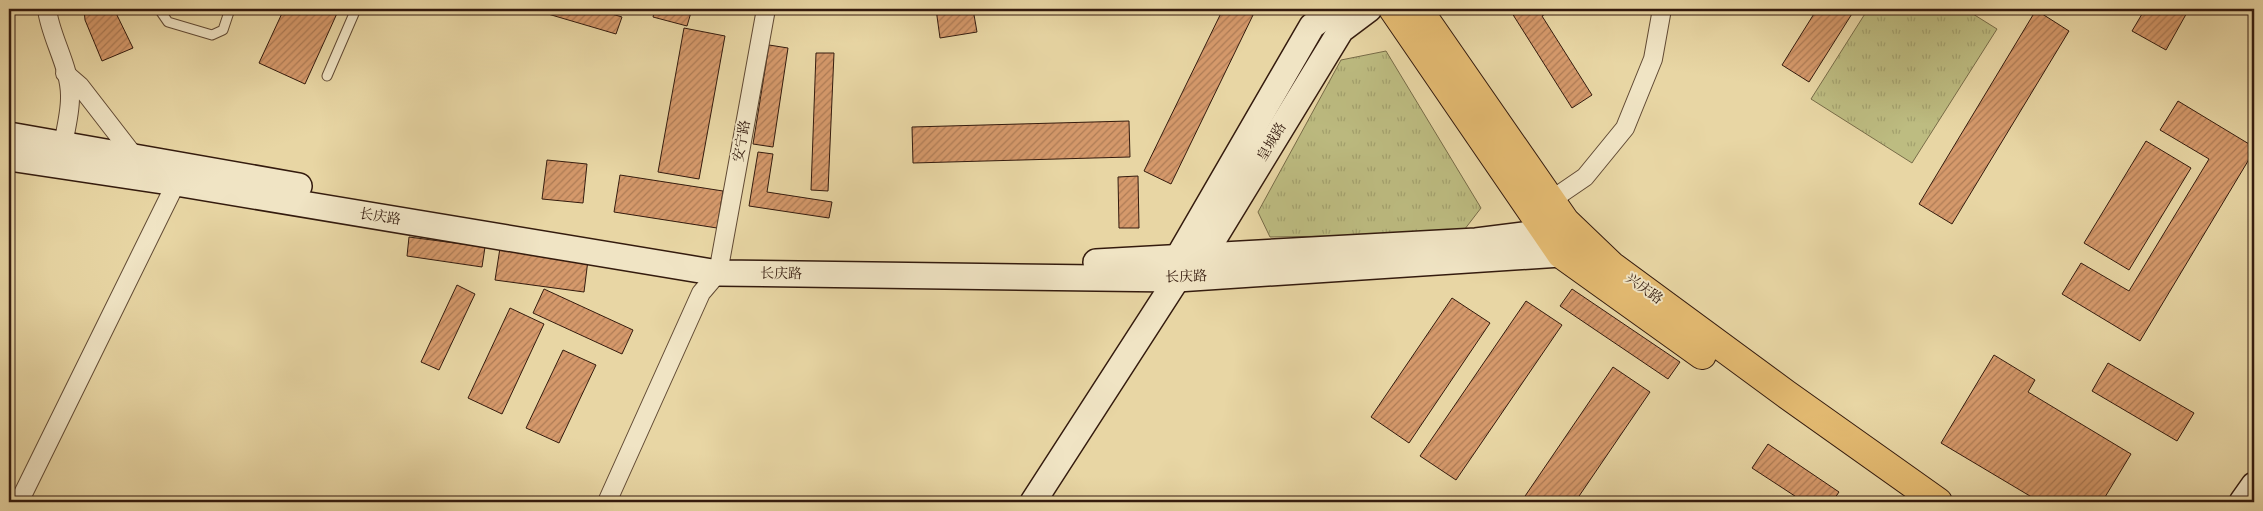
<svg xmlns="http://www.w3.org/2000/svg" width="2263" height="511" font-family="'Old Standard TT','Noto Serif SC',serif">
<style>
.grass{fill:url(#grass-tufts);stroke:#786c48}
.building{fill:url(#building-hatch);stroke:#341b0e}
.lines{fill:none;stroke-linecap:round;stroke-linejoin:round}
.lane-casing{stroke:#614a34;stroke-width:11}
.street-casing{stroke:#614a34;stroke-width:20}
.secondary-casing{stroke:#341b0e;stroke-width:28}
.primary-casing{stroke:#341b0e;stroke-width:30}
.lane{stroke:#f0e4c4;stroke-width:9}
.street{stroke:#f0e4c4;stroke-width:18}
.secondary{stroke:#f0e4c4;stroke-width:25}
.primary{stroke:#e4bb72;stroke-width:28}
.labels{text-anchor:middle;dominant-baseline:central;stroke-width:4;stroke-linejoin:round;paint-order:stroke}
.street-label{font-size:14px;fill:#341b0e;stroke:#f0e4c4}
</style>
<defs>
<pattern id="grass-tufts" width="24" height="20" patternUnits="userSpaceOnUse" patternTransform="scale(1.25)"><rect width="24" height="20" fill="#bdbc81"/><path d="M3 7l-1-3M5 7V3M7 7l1-3M15 17l-1-3M17 17v-4M19 17l1-3" fill="none" stroke="#a3a16e"/></pattern>
<pattern id="building-hatch" width="6" height="6" patternUnits="userSpaceOnUse" patternTransform="scale(1.25)"><rect width="6" height="6" fill="#d5996b"/><path d="M-1 1l2-2M0 6l6-6M5 7l2-2" fill="none" stroke="#ae7c56"/></pattern>
</defs>
<rect width="100%" height="100%" fill="#e8d6a4"/>
<filter id="stains"><feTurbulence type="fractalNoise" baseFrequency=".004" numOctaves="4"/><feColorMatrix values="0 0 0 0 .2 0 0 0 0 .09 0 0 0 0 .02 0 0 0 .5 -.17"/></filter>
<radialGradient id="worn" r=".72"><stop offset=".6" stop-color="#630" stop-opacity="0"/><stop offset="1" stop-color="#630" stop-opacity=".3"/></radialGradient>
<!-- grass -->
<g class="grass">
<path d="M1868 9H1965L1997 29 1912 163 1811 99Z"/>
<path d="M1386 51 1481 208 1461 234 1270 237 1258 212 1341 60Z"/>
</g>
<!-- building -->
<g class="building">
<path d="M84 9H114L133 48 102 61 85 20Z"/>
<path d="M284 9H339L305 84 259 63Z"/>
<path d="M531 9H595L622 17 616 34Z"/>
<path d="M655 9H692L687 26 653 17Z"/>
<path d="M936 9H973L977 32 940 38Z"/>
<path d="M1223 9H1245L1254 13 1171 184 1144 171Z"/>
<path d="M1512 9H1554L1542 16 1592 95 1572 108 1510 10Z"/>
<path d="M1817 9H1855L1809 82 1782 65Z"/>
<path d="M2145 9H2189L2166 50 2132 31Z"/>
<path d="M2036 10 2069 31 1952 224 1919 204Z"/>
<path d="M684 28 725 36 699 179 658 172Z"/>
<path d="M769 45 788 48 773 147 753 144Z"/>
<path d="M816 53H834L828 191 811 190Z"/>
<path d="M2178 101 2254 147V151L2140 341 2062 294 2081 263 2129 291 2209 159 2160 130Z"/>
<path d="M1129 121 1130 157 913 163 912 127Z"/>
<path d="M2146 141 2191 168 2129 270 2084 243Z"/>
<path d="M758 152 773 154 767 192 832 202 829 218 749 206Z"/>
<path d="M547 160 587 164 583 203 542 199Z"/>
<path d="M620 175 723 191 717 228 614 212Z"/>
<path d="M1138 176 1139 228H1119L1118 177Z"/>
<path d="M409 237 485 247 482 267 407 256Z"/>
<path d="M500 248 588 260 584 292 495 280Z"/>
<path d="M457 285 475 294 439 370 421 362Z"/>
<path d="M544 289 633 330 622 354 533 313Z"/>
<path d="M1572 289 1680 362 1668 379 1560 306Z"/>
<path d="M1452 298 1490 323 1409 443 1371 417Z"/>
<path d="M1526 301 1562 325 1456 480 1420 456Z"/>
<path d="M510 308 544 324 502 414 468 398Z"/>
<path d="M563 350 596 365 559 443 526 428Z"/>
<path d="M1994 355 2035 380 2028 392 2131 454 2102 502H2040L1941 443Z"/>
<path d="M2108 363 2194 413 2177 441 2092 391Z"/>
<path d="M1613 367 1650 392 1575 502H1521Z"/>
<path d="M1768 444 1839 492 1832 502H1804L1752 468Z"/>
</g>
<g class="lines">
<defs>
<g id="lane">
<path d="M159 9 168 22 212 35 223 30 230 9"/>
<path d="M327 76 356 9"/>
</g>
<g id="street">
<path d="M47 9C50 37 71 68 70 98 70 116 64 136 61 155"/>
<path d="M65 73 80 86 138 161"/>
<path d="M1544 205 1585 177 1625 128 1653 59 1662 9"/>
<path d="M19 502 176 183"/>
<path d="M607 502 701 293 718 273 766 9"/>
</g>
<g id="secondary">
<path d="M9 135 299 186"/>
<path d="M9 158 176 183 718 273 1177 279 1561 254 1575 244"/>
<path d="M1096 262 1476 241 1546 232 1562 222"/>
<path d="M1177 271V259L1312 26 1335 9"/>
<path d="M1033 502 1177 279 1202 258 1341 30 1369 9"/>
<path d="M2242 502 2254 485"/>
</g>
<g id="primary">
<path d="M1393 9 1561 254 1702 355"/>
<path d="M1418 9 1565 221 1612 266 1786 394 1938 502"/>
</g>
</defs>
<!-- lane casing -->
<use href="#lane" class="lane-casing"/>
<!-- street casing -->
<use href="#street" class="street-casing"/>
<!-- secondary casing -->
<use href="#secondary" class="secondary-casing"/>
<!-- primary casing -->
<use href="#primary" class="primary-casing"/>
<!-- lane -->
<use href="#lane" class="lane"/>
<!-- street -->
<use href="#street" class="street"/>
<!-- secondary -->
<use href="#secondary" class="secondary"/>
<!-- primary -->
<use href="#primary" class="primary"/>
</g>
<g class="labels">
<!-- street labels -->
<g class="street-label">
<text transform="translate(742 141) rotate(-80)">安宁路</text>
<text transform="translate(1272 142) rotate(-59)">皇城路</text>
<text transform="translate(380 217) rotate(9)">长庆路</text>
<text transform="translate(781 274) rotate(1)">长庆路</text>
<text transform="translate(1186 277) rotate(-2)">长庆路</text>
<text transform="translate(1644 289) rotate(36)">兴庆路</text>
</g>
</g>
<!-- margin -->
<rect width="2263" height="511" fill="none" stroke="#e8d6a4" stroke-width="30"/>
<rect x="10" y="10" width="2243" height="491" fill="none" stroke="#341b0e" stroke-width="2.5"/>
<rect x="15" y="15" width="2233" height="481" fill="none" stroke="#341b0e"/>
<rect width="100%" height="100%" filter="url(#stains)"/>
<rect width="100%" height="100%" fill="url(#worn)"/>
</svg>
